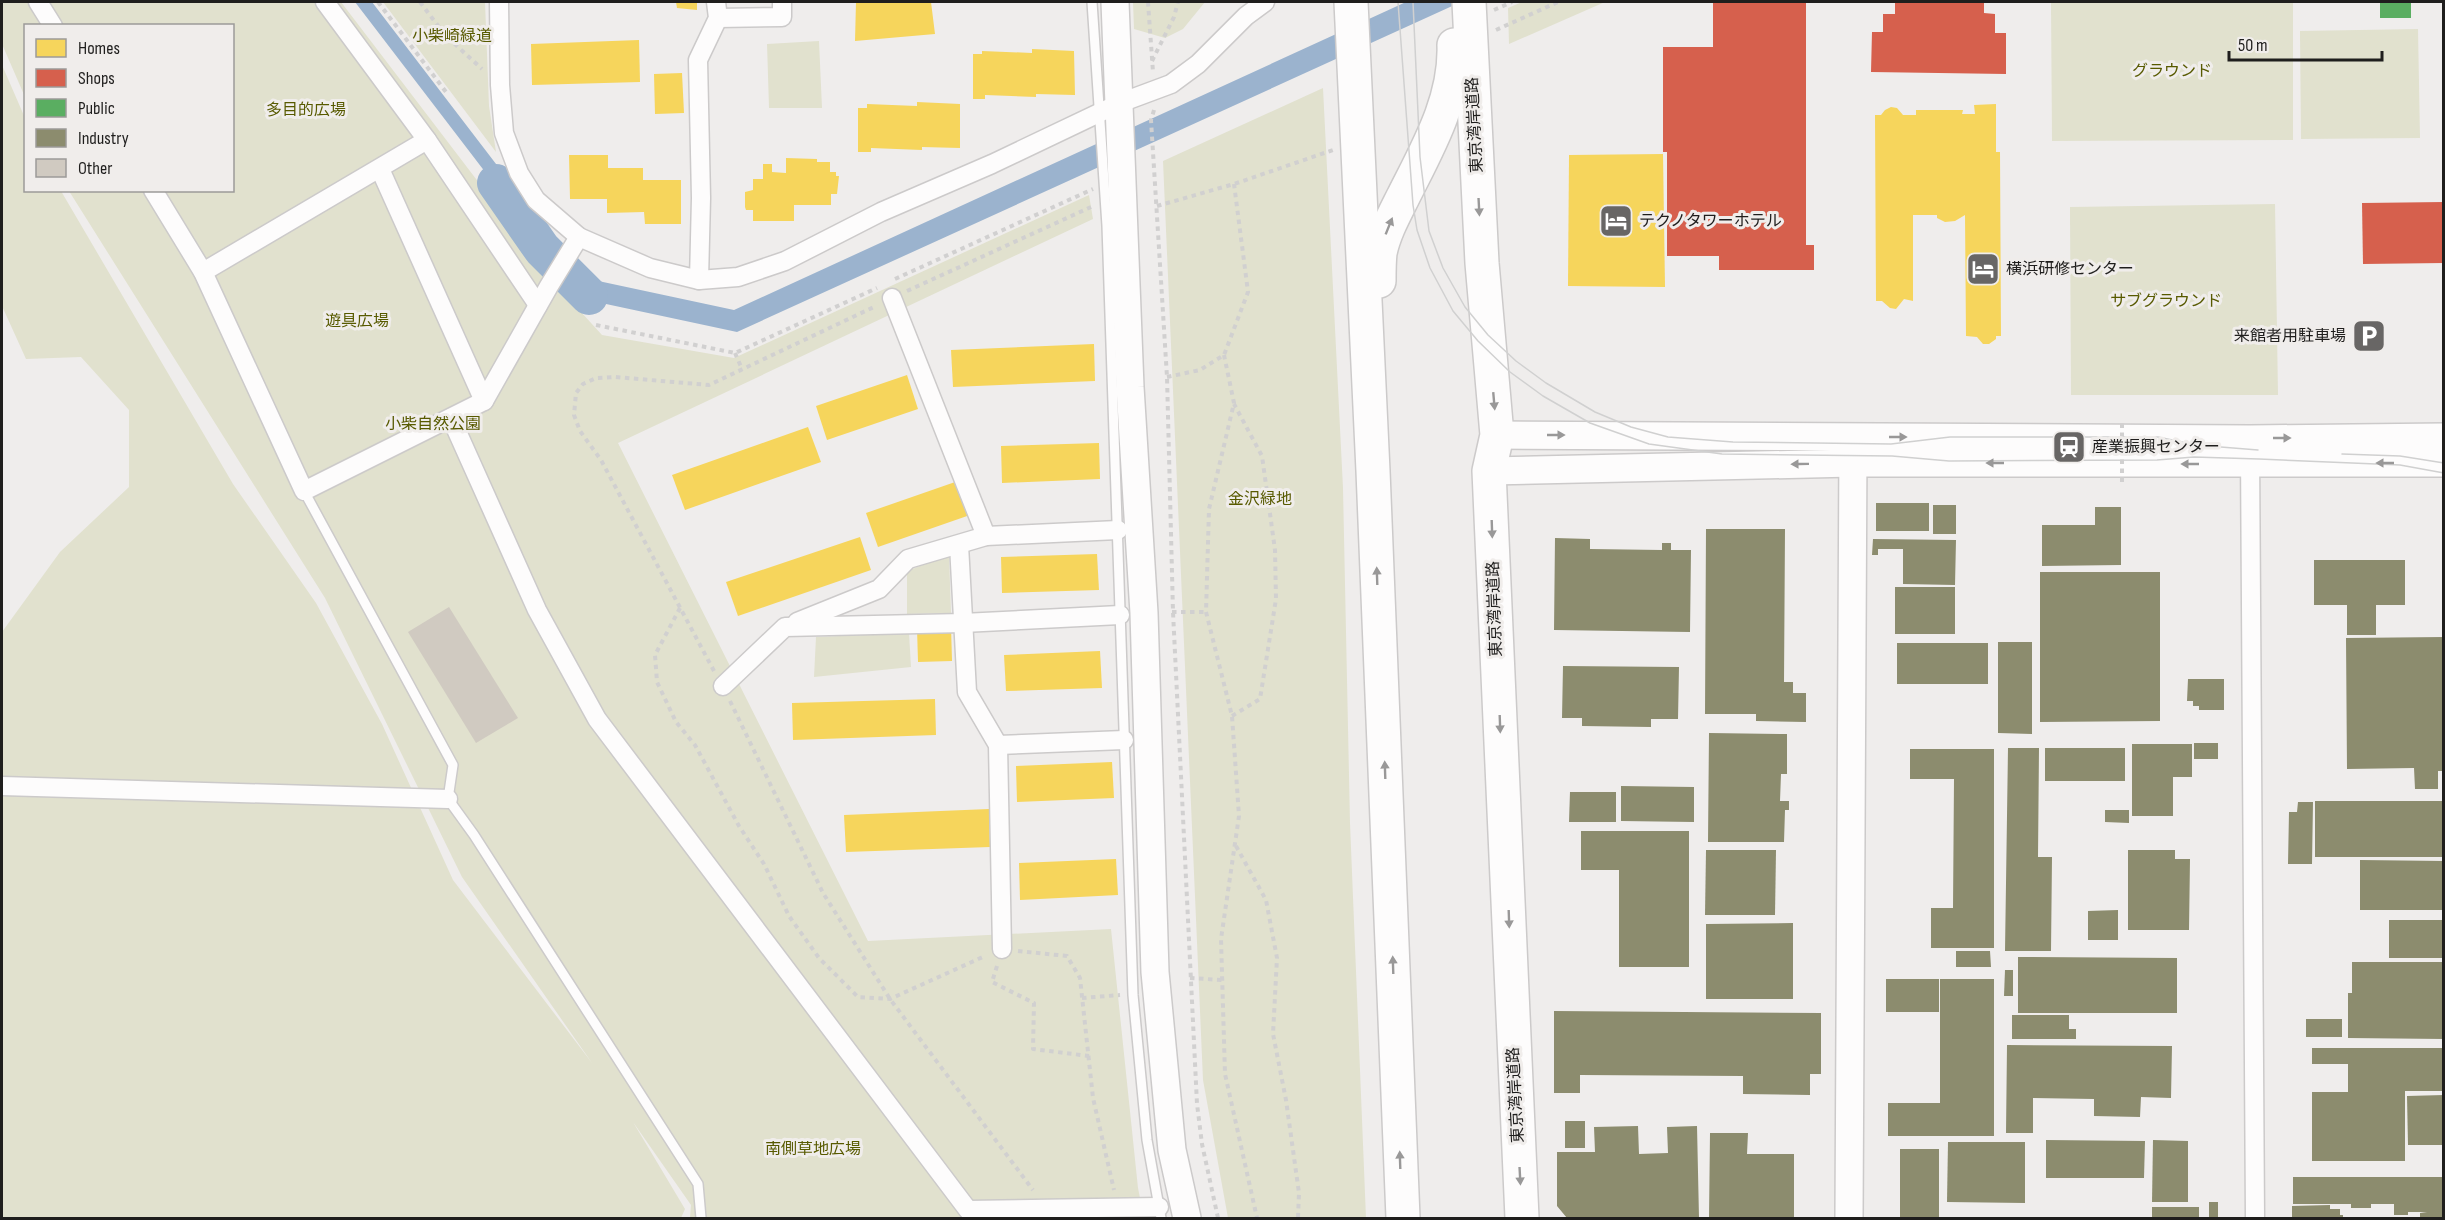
<svg xmlns="http://www.w3.org/2000/svg" width="2445" height="1220" font-family="'Sofia Sans Condensed','Noto Sans JP',sans-serif">
<style>
.green{fill:#e1e1ce}
.water{fill:#9bb3ce}
.homes{fill:#f6d55c}
.shops{fill:#d6604d}
.public{fill:#5aae61}
.industry{fill:#8c8c6e}
.lines{fill:none;stroke-linecap:round;stroke-linejoin:round}
.river{stroke:#9bb3ce;stroke-width:38}
.building{fill:#d0cac1}
.lane-casing{stroke:#cccaca;stroke-width:12}
.street-casing{stroke:#cccaca;stroke-width:21}
.secondary-casing{stroke:#cccaca;stroke-width:30}
.highway-casing{stroke:#cccaca;stroke-width:36}
.path{stroke:#d1d0d0;stroke-width:4;stroke-dasharray:4.5 4.5;stroke-linecap:butt}
.lane{stroke:#fdfcfc;stroke-width:9}
.street{stroke:#fdfcfc;stroke-width:18}
.secondary{stroke:#fdfcfc;stroke-width:27}
.highway{stroke:#fdfcfc;stroke-width:33}
.tram{stroke:#d0d0d0;stroke-width:1.5}
.path-bridge{stroke:#d1d0d0;stroke-width:4;stroke-dasharray:4.5 4.5;stroke-linecap:butt}
.oneway{fill:#999898}
.labels{text-anchor:middle;dominant-baseline:central;stroke-width:6;stroke-linejoin:round;paint-order:stroke}
.park-label{font-size:16px;fill:#585a00;stroke:#f0edeb}
.street-label{font-size:16px;fill:#1f1e1d;stroke:#f0edeb}
.poi-label{font-size:16px;fill:#1f1e1d;stroke:#f0edeb;text-anchor:start}
</style>
<rect width="100%" height="100%" fill="#efedec"/>
<!-- green -->
<g class="green">
<path d="M2 2H341L560 289 602 335 734 358 1089 195 1093 219 618 443 868 941 1111 929 1138 1188 1144 1218H690L691 1205 633 1122 685 1209 681 1218H2V632L60 552 129 487V410L81 357 26 359 2 306V65L25 118 26 190 61 191 233 484 316 603 382 724 453 880 592 1063 462 877 325 598 69 191 232 190V26H26L25 97 2 44Z"/>
<path d="M383 2H485L489 106 496 152Z"/>
<path d="M1133 2H1205L1183 29 1165 38 1134 29Z"/>
<path d="M1522 2H1605L1509 44 1508 8Z"/>
<path d="M2051 2H2293V140L2052 141Z"/>
<path d="M2418 29 2420 138 2301 139 2300 31Z"/>
<path d="M819 41 822 108H769L767 44Z"/>
<path d="M1323 88 1343 488 1350 823 1366 1218H1228L1203 1080 1163 161Z"/>
<path d="M2275 204 2278 395H2071L2070 207Z"/>
<path d="M949 555 951 613 907 614V571Z"/>
<path d="M909 633 911 667 814 677 816 637Z"/>
</g>
<!-- water -->
<path class="water" d="M355 2H372L558 245 589 279 734 310 1406 2H1461L737 332 592 301 548 254Z"/>
<!-- homes -->
<g class="homes">
<path d="M676 2H697V10L677 8Z"/>
<path d="M856 2H931L935 34 855 41Z"/>
<path d="M639 40 640 82 532 85 531 44Z"/>
<path d="M1032 49 1074 51 1075 95 1036 94V97L985 95V99H973V54H982V51L1032 53Z"/>
<path d="M682 73 684 113 655 114 654 74Z"/>
<path d="M917 102 960 104V148L922 147V150L871 148V152H858V108H867V104L917 106Z"/>
<path d="M1996 104V152H2000L2001 336H1996V339L1989 344H1983L1977 337 1966 336 1965 215 1955 221 1945 222 1937 218V215H1913V301L1904 299 1896 309 1890 308 1882 301H1876L1875 115H1881L1885 110 1891 107 1897 108 1903 115H1916V110H1963L1962 114H1975L1974 105Z"/>
<path d="M1663 154 1665 287 1568 286 1569 155Z"/>
<path d="M569 155H608V168H643V180H681V224H645L644 212 607 213V199H570Z"/>
<path d="M786 158 817 159V162H830V172H836V176H839L837 194H831V205H794V221H753V210H746L745 207V192L753 190V179H763V164H772V172L786 173Z"/>
<path d="M1094 344 1095 381 953 387 951 350Z"/>
<path d="M907 375 918 409 827 440 816 406Z"/>
<path d="M808 427 821 462 685 510 672 475Z"/>
<path d="M1099 443 1100 479 1002 483 1001 446Z"/>
<path d="M958 481 970 515 878 547 866 513Z"/>
<path d="M860 537 871 570 738 616 726 582Z"/>
<path d="M1097 554 1099 590 1002 593 1001 557Z"/>
<path d="M951 626 952 661 918 662 917 628Z"/>
<path d="M1100 651 1102 688 1006 691 1004 655Z"/>
<path d="M935 699 936 735 793 740 792 703Z"/>
<path d="M1112 762 1114 798 1017 802 1016 766Z"/>
<path d="M989 809 990 847 846 852 844 815Z"/>
<path d="M1116 859 1118 895 1020 900 1019 863Z"/>
</g>
<!-- shops -->
<g class="shops">
<path d="M1713 2H1806V245H1814V270H1719V256H1667V152H1663V47H1713Z"/>
<path d="M1895 2H1984V13L1995 14V33H2006V74L1871 72 1872 32H1883V14H1895Z"/>
<path d="M2444 202V263L2363 264 2362 203Z"/>
</g>
<!-- public -->
<rect class="public" x="2380" y="2" width="31" height="16"/>
<!-- industry -->
<g class="industry">
<rect x="1876" y="503" width="53" height="28"/>
<rect x="1933" y="505" width="23" height="29"/>
<path d="M2095 507H2121V565L2042 566V525H2095Z"/>
<path d="M1706 529H1785L1784 682H1793V693H1806V722L1756 721V714H1705Z"/>
<path d="M1555 538 1590 539V549L1662 550V543H1671V550H1691L1690 632 1554 630Z"/>
<path d="M1873 539 1956 540 1955 585 1903 584V549H1878V555H1872Z"/>
<path d="M2314 560H2405V605H2376V635H2347V605H2314Z"/>
<path d="M2040 572H2160V721L2040 722Z"/>
<rect x="1895" y="587" width="60" height="47"/>
<path d="M2444 637V771H2438V789H2415L2414 768 2347 769 2346 638Z"/>
<path d="M1998 642H2032V734L1998 733Z"/>
<rect x="1897" y="643" width="91" height="41"/>
<path d="M1563 666 1679 667 1678 719H1651V727L1582 726V718H1562Z"/>
<path d="M2188 679H2224V710H2199V706H2193V701H2187Z"/>
<path d="M1709 733 1787 734V774H1781L1780 801H1789V810H1785L1784 842H1708Z"/>
<rect x="2194" y="743" width="24" height="16"/>
<path d="M2132 744H2192V777H2173V816H2132Z"/>
<path d="M2008 748H2039L2038 857H2052L2051 951H2005Z"/>
<rect x="2045" y="748" width="80" height="33"/>
<path d="M1910 749H1994V948H1931V908H1953L1954 779H1910Z"/>
<path d="M1621 786 1694 787V822L1621 821Z"/>
<path d="M1570 792H1616V822H1569Z"/>
<rect x="2315" y="801" width="129" height="56"/>
<path d="M2298 802H2313L2312 864H2288L2289 812H2297Z"/>
<path d="M2105 810H2129V823L2105 822Z"/>
<path d="M1581 831H1689V967H1619V870H1581Z"/>
<path d="M1706 850H1776L1775 915H1705Z"/>
<path d="M2128 850H2175V859H2190L2189 930H2128Z"/>
<path d="M2360 860 2444 861V910H2360Z"/>
<path d="M2118 910V940H2088V911Z"/>
<rect x="2389" y="920" width="55" height="38"/>
<path d="M1793 923V999H1706V924Z"/>
<path d="M1956 951H1990L1991 967H1956Z"/>
<path d="M2018 957 2177 958V1013H2018Z"/>
<path d="M2352 962H2444V1039L2348 1038V993H2352Z"/>
<path d="M2005 970H2013V996H2004Z"/>
<rect x="1886" y="979" width="53" height="33"/>
<path d="M1940 979H1994V1136H1888V1103H1940Z"/>
<path d="M1554 1011 1821 1013V1074H1810V1095L1743 1094V1076L1580 1075V1093H1554Z"/>
<path d="M2012 1015H2069V1029H2076V1039H2012Z"/>
<rect x="2306" y="1019" width="36" height="18"/>
<path d="M2007 1045 2172 1046 2171 1098 2141 1097 2140 1117 2094 1116V1099L2033 1098V1133H2006Z"/>
<path d="M2312 1048H2444V1091H2405V1161H2312V1092H2348V1064H2312Z"/>
<path d="M2444 1095V1145H2408L2407 1096Z"/>
<rect x="1565" y="1121" width="20" height="27"/>
<path d="M1638 1126 1639 1154 1668 1153 1667 1127 1697 1126 1699 1218H1567L1557 1206V1152H1595L1594 1127Z"/>
<path d="M1710 1133H1748L1747 1154H1794V1218H1709Z"/>
<path d="M2046 1140 2145 1141 2144 1178H2046Z"/>
<path d="M2153 1140 2188 1141V1202H2152Z"/>
<path d="M1948 1142H2025V1203L1947 1202Z"/>
<rect x="1900" y="1149" width="39" height="69"/>
<path d="M2293 1177H2444V1218H2420V1213L2427 1212H2408V1215H2394V1204H2371V1208H2351V1204H2293Z"/>
<rect x="2209" y="1202" width="9" height="16"/>
<path d="M2330 1205V1209H2340V1215H2343V1218H2292V1206Z"/>
<rect x="2152" y="1207" width="47" height="11"/>
</g>
<g class="lines">
<!-- river -->
<path class="river" d="M496 183 542 249 589 296"/>
</g>
<!-- building -->
<path class="building" d="M449 607 518 718 476 743 408 632Z"/>
<g class="lines">
<defs>
<g id="lane">
<path d="M1092 2 1107 226 1133 995 1147 1140 1161 1218"/>
<path d="M304 491 453 765 448 799 474 835 698 1184 701 1218"/>
</g>
<g id="street">
<path d="M38 2 53 26"/>
<path d="M325 2 427 140 538 305"/>
<path d="M499 2 500 85 504 133 519 173 536 200 579 237 650 268 699 280 738 277 785 261 881 212 992 164 1120 103 1171 84 1198 64 1246 16 1265 2"/>
<path d="M718 18 782 17V2"/>
<path d="M380 169 484 401"/>
<path d="M153 190 203 272 304 491 484 401 549 286 579 237"/>
<path d="M203 272 427 140"/>
<path d="M699 280 701 198 698 60 718 18 716 2"/>
<path d="M892 298 986 536"/>
<path d="M451 418 537 610 597 719 968 1210 1159 1207"/>
<path d="M2250 452 2255 1218"/>
<path d="M959 545 967 692 998 745 1002 949"/>
<path d="M797 622 879 589 908 559 986 536 1118 530"/>
<path d="M723 686 785 627 963 623 1120 615"/>
<path d="M998 745 1124 740"/>
<path d="M2 786 448 799"/>
</g>
<g id="secondary">
<path d="M1115 2 1130 387 1144 613 1155 972 1172 1150 1187 1218"/>
<path d="M1497 435 2250 439 2444 437"/>
<path d="M1489 471 1853 463H2444"/>
<path d="M1849 1218 1853 446"/>
</g>
<g id="highway">
<path d="M1351 2 1373 471 1403 1218"/>
<path d="M1469 2 1482 263 1497 435 1489 471 1522 1218"/>
<path d="M1379 281C1379 272 1379 262 1380 253 1384 233 1394 215 1403 197 1427 149 1456 100 1454 45"/>
</g>
</defs>
<!-- lane casing -->
<use href="#lane" class="lane-casing"/>
<!-- street casing -->
<use href="#street" class="street-casing"/>
<!-- secondary casing -->
<use href="#secondary" class="secondary-casing"/>
<!-- highway casing -->
<use href="#highway" class="highway-casing"/>
<!-- path -->
<g class="path">
<path d="M378 2 446 92"/>
<path d="M420 2 445 35 482 69"/>
<path d="M1148 2 1153 72"/>
<path d="M1494 10 1512 2"/>
<path d="M1496 30 1558 2"/>
<path d="M1152 61 1174 17 1178 2"/>
<path d="M1154 110 1151 120 1167 377 1173 612 1197 1104 1202 1144 1218 1218"/>
<path d="M1157 206 1234 184 1333 150"/>
<path d="M895 279 1093 189"/>
<path d="M907 291 1091 207"/>
<path d="M596 325 735 353 877 288"/>
<path d="M735 353 742 369"/>
<path d="M1224 355 1234 403 1209 509 1206 612 1232 716 1239 816 1221 939 1225 1074 1257 1218"/>
<path d="M1167 377 1200 370 1224 355 1248 292 1234 184"/>
<path d="M680 608 655 655 657 682 676 722 695 745 739 826 764 864 789 916 819 958 858 997 890 999 985 956"/>
<path d="M1172 612H1206"/>
<path d="M714 671 601 460 580 431 574 415 576 393 583 384 596 378 615 377 709 385 876 306"/>
<path d="M730 701 823 893 890 999 1033 1190"/>
<path d="M1232 716 1260 699 1276 599 1275 550 1262 456 1234 404"/>
<path d="M1236 846 1266 900 1277 958 1273 1034 1286 1100 1299 1193 1298 1218"/>
<path d="M1018 951 1067 956 1080 978 1093 1098 1114 1190"/>
<path d="M997 966 992 982 1034 1003 1033 1049 1089 1056"/>
<path d="M1190 978 1222 980"/>
<path d="M1082 998 1120 995"/>
</g>
<!-- lane -->
<use href="#lane" class="lane"/>
<!-- street -->
<use href="#street" class="street"/>
<!-- secondary -->
<use href="#secondary" class="secondary"/>
<!-- highway -->
<use href="#highway" class="highway"/>
<!-- tram -->
<g class="tram">
<path d="M1398 2 1413 205 1417 230 1430 268 1453 311 1478 341 1510 372 1543 396 1590 423 1649 444 1722 454 1892 456 1949 461 2157 460 2194 457 2259 459 2400 465 2444 473"/>
<path d="M1413 2 1420 157 1429 231 1443 268 1465 307 1488 335 1516 361 1546 383 1595 412 1631 427 1668 437 1733 442 1891 444 1950 437H2158L2196 445 2258 450"/>
<path d="M2342 454 2400 456 2444 463"/>
</g>
<!-- path-bridge -->
<path class="path-bridge" d="M2122 482V420"/>
</g>
<!-- one-way arrows -->
<defs><path id="oneway-solid" d="M-6-.8H1V-3.2L6.5 0L1 3.2V.8H-6Z" transform="scale(1.5)"/></defs>
<g class="oneway">
<use href="#oneway-solid" transform="translate(1479 207) rotate(87)"/>
<use href="#oneway-solid" transform="translate(1389 226) rotate(-68)"/>
<use href="#oneway-solid" transform="translate(1494 401) rotate(85)"/>
<use href="#oneway-solid" transform="translate(1556 435)"/>
<use href="#oneway-solid" transform="translate(1898 437)"/>
<use href="#oneway-solid" transform="translate(2282 438)"/>
<use href="#oneway-solid" transform="translate(1995 463) rotate(-180)"/>
<use href="#oneway-solid" transform="translate(2385 463) rotate(180)"/>
<use href="#oneway-solid" transform="translate(1800 464) rotate(179)"/>
<use href="#oneway-solid" transform="translate(2190 464) rotate(-180)"/>
<use href="#oneway-solid" transform="translate(1492 529) rotate(88)"/>
<use href="#oneway-solid" transform="translate(1377 576) rotate(-92)"/>
<use href="#oneway-solid" transform="translate(1500 724) rotate(88)"/>
<use href="#oneway-solid" transform="translate(1385 770) rotate(-92)"/>
<use href="#oneway-solid" transform="translate(1509 919) rotate(88)"/>
<use href="#oneway-solid" transform="translate(1393 965) rotate(-92)"/>
<use href="#oneway-solid" transform="translate(1400 1160) rotate(-92)"/>
<use href="#oneway-solid" transform="translate(1520 1176) rotate(87)"/>
</g>
<!-- icons -->
<defs>
<symbol id="hotel-square" viewBox="-11 -11 22 22"><rect x="-9" y="-9" width="18" height="18" rx="4" fill="#686665" stroke="#f0edeb"/><path d="M-6-4.5h1.5V1H6V5H4.5V3h-9V5H-6ZM-4 0a1.8 1.8 0 1 1 3.6 0ZM.5 0V-2.5h3Q6-2.5 6 0Z" fill="#fff"/></symbol>
<symbol id="parking-square" viewBox="-11 -11 22 22"><rect x="-9" y="-9" width="18" height="18" rx="4" fill="#686665" stroke="#f0edeb"/><path d="M-3.5-5.5H1a3.5 3.5 0 0 1 0 7H-1V5.5H-3.5ZM-1-3.4V-.6H.8a1.4 1.4 0 0 0 0-2.8Z" fill="#fff"/></symbol>
<symbol id="station-square" viewBox="-11 -11 22 22"><rect x="-9" y="-9" width="18" height="18" rx="4" fill="#686665" stroke="#f0edeb"/><path d="M-3-6H3Q5-6 5-4V2Q5 4 3 4L4.5 6H3L1.5 4h-3L-3 6H-4.5L-3 4Q-5 4-5 2V-4Q-5-6-3-6ZM-3.5-4v3h7v-3ZM-3.5 1v1.5H-2V1ZM2 1v1.5H3.5V1Z" fill="#fff"/></symbol>
</defs>
<g fill-rule="evenodd">
<use href="#hotel-square" x="1597" y="202" width="38" height="38"/>
<use href="#hotel-square" x="1964" y="250" width="38" height="38"/>
<use href="#parking-square" x="2350" y="317" width="38" height="38"/>
<use href="#station-square" x="2050" y="428" width="38" height="38"/>
</g>
<g class="labels">
<!-- park labels -->
<g class="park-label">
<text x="452" y="36">小柴崎緑道</text>
<text x="2172" y="71">グラウンド</text>
<text x="306" y="110">多目的広場</text>
<text x="2166" y="301">サブグラウンド</text>
<text x="357" y="321">遊具広場</text>
<text x="433" y="424">小柴自然公園</text>
<text x="1260" y="499">金沢緑地</text>
<text x="813" y="1149">南側草地広場</text>
</g>
<!-- street labels -->
<g class="street-label">
<text transform="translate(1475 125) rotate(-93)">東京湾岸道路</text>
<text transform="translate(1495 609) rotate(-92)">東京湾岸道路</text>
<text transform="translate(1516 1095) rotate(-93)">東京湾岸道路</text>
</g>
<!-- poi labels -->
<g class="poi-label">
<text x="1639" y="221">テクノタワーホテル</text>
<text x="2006" y="269">横浜研修センター</text>
<text x="2346" y="336" text-anchor="end">来館者用駐車場</text>
<text x="2092" y="447">産業振興センター</text>
</g>
</g>
<!-- border -->
<rect width="2445" height="1220" fill="none" stroke="#1f1e1d" stroke-width="6"/>
<!-- legend -->
<rect x="24" y="24" width="210" height="168" fill="#f0edeb" stroke="#9c9a99" stroke-width="1.5"/>
<rect x="36" y="39" width="30" height="18" fill="#f6d55c" stroke="#9c9a99" stroke-width="1.5"/>
<text x="78" y="54" font-size="18" fill="#1f1e1d">Homes</text>
<rect x="36" y="69" width="30" height="18" fill="#d6604d" stroke="#9c9a99" stroke-width="1.5"/>
<text x="78" y="84" font-size="18" fill="#1f1e1d">Shops</text>
<rect x="36" y="99" width="30" height="18" fill="#5aae61" stroke="#9c9a99" stroke-width="1.5"/>
<text x="78" y="114" font-size="18" fill="#1f1e1d">Public</text>
<rect x="36" y="129" width="30" height="18" fill="#8c8c6e" stroke="#9c9a99" stroke-width="1.5"/>
<text x="78" y="144" font-size="18" fill="#1f1e1d">Industry</text>
<rect x="36" y="159" width="30" height="18" fill="#d0cac1" stroke="#9c9a99" stroke-width="1.5"/>
<text x="78" y="174" font-size="18" fill="#1f1e1d">Other</text>
<!-- scale -->
<path d="M2229 51v9h153v-9" fill="none" stroke="#1f1e1d" stroke-width="3"/>
<text x="2238" y="51" font-size="18" fill="#1f1e1d" stroke="#f0edeb" stroke-width="4.5" paint-order="stroke">50 m</text>
</svg>
